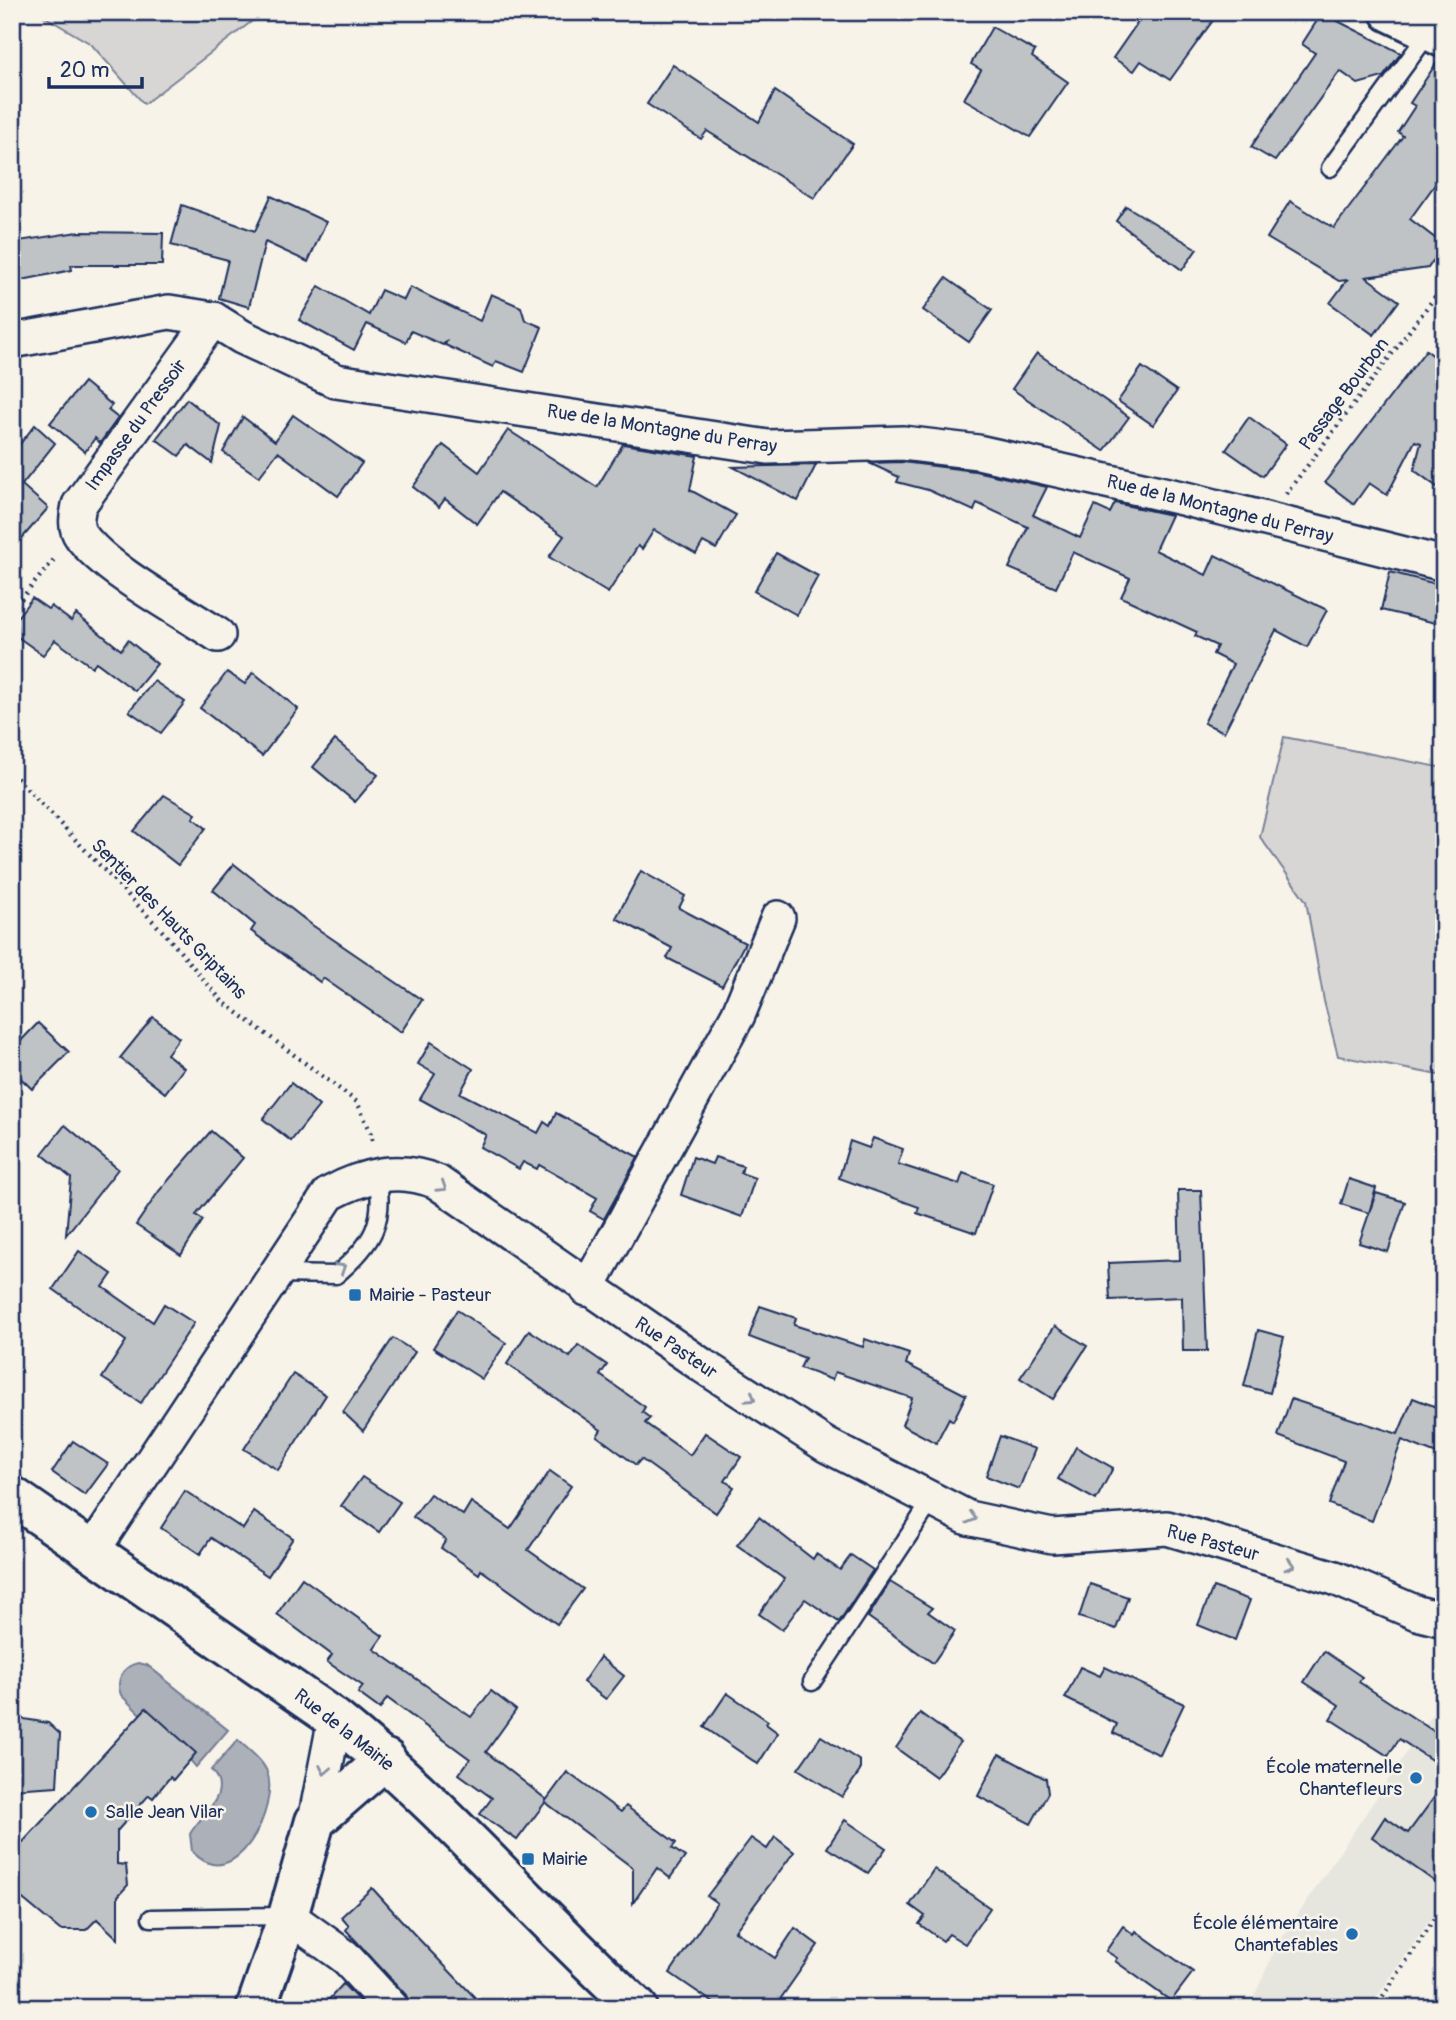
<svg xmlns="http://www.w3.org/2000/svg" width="1456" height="2020" font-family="Pangolin,sans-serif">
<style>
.built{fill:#e6e5de}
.green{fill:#d7d6d4;stroke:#798299;stroke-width:2}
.water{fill:#acb0b9;stroke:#727c95;stroke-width:2}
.building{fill:#c0c3c5;stroke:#1b2f5e;stroke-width:2}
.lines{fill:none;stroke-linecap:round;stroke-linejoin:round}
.lane-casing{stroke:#1b2f5e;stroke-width:21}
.street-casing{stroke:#1b2f5e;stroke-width:38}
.secondary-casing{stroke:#1b2f5e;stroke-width:44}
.primary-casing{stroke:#1b2f5e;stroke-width:44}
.path{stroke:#1b2f5e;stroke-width:4.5;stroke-dasharray:2 5;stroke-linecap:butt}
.lane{stroke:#f7f3e8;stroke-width:16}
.street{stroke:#f7f3e8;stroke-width:33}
.secondary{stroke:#f7f3e8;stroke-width:38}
.primary{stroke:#f7f3e8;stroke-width:38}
.oneway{stroke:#8991a3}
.poi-dot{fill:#1f6fb2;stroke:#f7f3e8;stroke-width:2.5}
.labels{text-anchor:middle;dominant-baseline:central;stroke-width:5;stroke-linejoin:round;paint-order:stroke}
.street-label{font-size:19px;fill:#1b2f5e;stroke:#f7f3e8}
.poi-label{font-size:19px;fill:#1b2f5e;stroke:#f7f3e8;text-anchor:start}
</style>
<rect width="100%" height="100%" fill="#f7f3e8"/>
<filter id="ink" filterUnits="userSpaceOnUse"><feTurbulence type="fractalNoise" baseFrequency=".0143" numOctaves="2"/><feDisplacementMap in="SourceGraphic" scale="14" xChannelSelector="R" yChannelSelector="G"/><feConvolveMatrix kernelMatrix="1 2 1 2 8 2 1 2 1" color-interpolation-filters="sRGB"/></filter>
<g filter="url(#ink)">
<!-- built -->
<path class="built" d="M1444 1697V1900L1369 2008H1249L1276 1947Z"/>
<!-- green -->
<g class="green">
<path d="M37 12H264L144 104 91 44Z"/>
<path d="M1284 737 1444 768V1076L1338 1056 1324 1001 1306 901 1260 837Z"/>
</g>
<!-- water -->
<g class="water">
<path d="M138 1663 147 1665 228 1730 196 1767 146 1709 140 1714 121 1695C115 1680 123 1666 138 1663Z"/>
<path d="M238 1740C247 1749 263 1760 267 1772 280 1805 235 1899 192 1851L190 1834C201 1814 234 1794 211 1770Z"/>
</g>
<!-- building -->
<g class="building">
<path d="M1145 12H1219L1170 80 1141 61 1134 71 1113 58Z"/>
<path d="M1322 13 1401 53 1383 77 1358 84 1340 71 1275 161 1251 147 1315 53 1302 44Z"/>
<path d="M992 27 1035 51 1032 57 1068 82 1030 137 964 99 981 70 971 64Z"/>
<path d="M1439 59 1444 60V172L1410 219 1444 245 1428 268 1366 277 1399 301 1374 335 1330 303 1347 280 1339 281 1267 238 1290 201 1334 228 1403 136 1398 132 1415 106 1410 103Z"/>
<path d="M673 65 759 122 775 91 853 144 814 198 707 131 701 139 647 104Z"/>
<path d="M271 196 326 222 308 262 265 242 249 307 219 298 228 260 171 245 182 205 255 231Z"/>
<path d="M1126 206 1197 249 1182 270 1116 221Z"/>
<path d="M78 232 163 233 162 265H71L72 270 12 282V242Z"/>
<path d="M946 278 992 310 969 342 923 310Z"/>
<path d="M319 286 369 315 381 290 404 300 410 287 480 321 491 294 521 307 525 320 542 327 524 372 496 361 493 367 445 345 447 340 443 345 411 331 406 342 367 324 354 350 299 320Z"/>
<path d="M1426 350 1444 364V492L1414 470 1421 443 1415 441 1387 495 1369 483 1354 504 1325 482Z"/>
<path d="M1037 353 1129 417 1104 451 1012 389Z"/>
<path d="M1142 367 1177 391 1153 425 1118 401Z"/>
<path d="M84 382 112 405 108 410 118 418 100 443 95 438 85 452 50 423Z"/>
<path d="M187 399 221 426 212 463 188 445 179 456 156 439Z"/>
<path d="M293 415 362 463 338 496 278 452 259 477 223 452 243 417 275 441Z"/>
<path d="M1249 417 1286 444 1263 476 1226 450Z"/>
<path d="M35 425 55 443 22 485 48 508 12 550V454Z"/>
<path d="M508 430 597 487 623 444 697 456 690 490 736 515 716 549 703 542 696 554 654 530 642 549 638 546 608 593 549 557 564 536 500 492 477 524 445 499 439 507 413 487 443 445 479 472Z"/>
<path d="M902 462 975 471 1047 487 1033 515 1080 538 1095 506 1110 513 1115 503 1171 515 1155 550 1206 575 1215 555 1327 610 1307 647 1276 630 1224 732 1204 723 1233 664 1213 654 1217 646 1195 636 1197 632 1121 597 1130 578 1073 552 1056 588 1009 568 1028 527 977 503 974 511 928 490 897 482 899 477 869 463Z"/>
<path d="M816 465 798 501 733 467 769 466Z"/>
<path d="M776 553 818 576 797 615 754 591Z"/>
<path d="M1390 572 1444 586V625L1381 610Z"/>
<path d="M32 598 48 609 51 606 71 621 76 614 121 650 128 640 157 664 135 691 96 662 92 667 55 640 43 655 12 633V624Z"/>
<path d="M227 672 245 684 253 672 298 709 262 756 200 708Z"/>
<path d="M154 681 185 702 161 733 129 711Z"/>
<path d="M335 740 378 775 355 802 313 767Z"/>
<path d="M164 795 196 814 193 818 206 828 178 865 134 831Z"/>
<path d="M234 864 312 925 422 1000 401 1032 323 978 320 982 251 931 255 925 213 890Z"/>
<path d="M641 871 685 896 679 908 745 943 722 986 667 958 672 948 616 918Z"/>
<path d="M153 1017 179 1038 167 1054 184 1068 165 1093 120 1058Z"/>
<path d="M38 1023 69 1052 32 1089 12 1070V1050Z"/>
<path d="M431 1042 473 1069 460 1093 538 1133 544 1122 550 1126 556 1113 638 1157 604 1219 590 1211 597 1198 539 1165 537 1169 523 1162 519 1169 480 1147 486 1135 420 1099 435 1074 418 1064Z"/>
<path d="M291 1083 319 1106 291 1141 263 1119Z"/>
<path d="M65 1125 118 1169 66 1235 71 1178 42 1154Z"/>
<path d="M211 1131 243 1158 196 1215 203 1220 181 1255 136 1225 159 1191Z"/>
<path d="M873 1138 903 1149 898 1164 959 1184 963 1173 993 1184 976 1233 917 1213 919 1207 839 1178 850 1141 869 1148Z"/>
<path d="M693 1157 712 1164 715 1157 743 1166 741 1173 755 1178 742 1217 681 1195Z"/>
<path d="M1349 1179 1376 1188 1369 1213 1341 1204Z"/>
<path d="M1178 1190H1201L1207 1351H1183L1182 1297 1110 1300 1108 1263 1180 1260Z"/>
<path d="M1376 1193 1405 1202 1388 1252 1359 1243Z"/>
<path d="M79 1251 112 1274 103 1287 153 1322 164 1304 194 1323 141 1403 102 1378 126 1341 53 1289Z"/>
<path d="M760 1306 796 1318 794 1325 863 1347 865 1339 909 1354 906 1364 966 1395 953 1421 949 1418 936 1443 902 1425 912 1398 835 1372 832 1380 800 1368 805 1358 749 1337Z"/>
<path d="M457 1310 506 1343 482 1379 433 1348Z"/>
<path d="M1055 1326 1087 1346 1053 1399 1020 1378Z"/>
<path d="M529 1330 570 1357 578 1345 607 1365 600 1375 645 1407 642 1412 650 1418 645 1423 690 1455 705 1433 741 1457 725 1481 734 1487 716 1513 641 1459 636 1465 597 1436 601 1430 507 1364Z"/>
<path d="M1258 1330 1284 1337 1270 1393 1244 1386Z"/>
<path d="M393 1338 415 1352 363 1431 343 1412Z"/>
<path d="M293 1374 326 1395 278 1470 244 1449Z"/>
<path d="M1413 1398 1444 1410V1457L1402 1440 1372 1521 1329 1504 1344 1461 1278 1436 1291 1399 1398 1434Z"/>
<path d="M1000 1436 1035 1449 1019 1489 986 1476Z"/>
<path d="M73 1441 108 1464 85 1495 52 1472Z"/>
<path d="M1076 1447 1113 1468 1096 1500 1058 1479Z"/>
<path d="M550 1471 571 1486 528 1550 583 1589 557 1624 481 1570 479 1574 441 1548 446 1540 413 1517 430 1494 463 1515 471 1502 510 1529Z"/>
<path d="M362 1477 400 1502 379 1532 341 1506Z"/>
<path d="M185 1491 243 1529 254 1512 293 1538 268 1576 211 1538 200 1554 161 1528Z"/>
<path d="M759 1517 813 1559 816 1554 840 1570 851 1555 873 1570 839 1622 805 1599 782 1630 759 1614 784 1579 737 1545Z"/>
<path d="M302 1578 383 1636 374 1649 471 1717 491 1691 516 1710 486 1752 547 1800 517 1840 480 1814 492 1798 459 1774 470 1759 387 1698 380 1709 358 1693 363 1686 327 1662 332 1655 277 1614Z"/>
<path d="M890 1582 932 1608 928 1612 955 1631 933 1663 868 1617Z"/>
<path d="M1090 1584 1128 1597 1116 1629 1079 1617Z"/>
<path d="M1213 1587 1250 1600 1235 1640 1198 1625Z"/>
<path d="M1324 1651 1362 1677 1359 1682 1444 1738V1768L1399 1739 1388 1756 1330 1719 1339 1705 1304 1682Z"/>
<path d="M600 1657 624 1676 606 1699 583 1682Z"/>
<path d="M1080 1667 1100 1676 1105 1667 1184 1704 1160 1755 1113 1733 1117 1724 1065 1698Z"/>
<path d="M727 1693 768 1721 766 1724 778 1733 758 1764 704 1727Z"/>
<path d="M146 1708 196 1753 173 1780 170 1777 153 1798 149 1795 117 1831V1864L126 1865 128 1885 118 1896V1939L97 1919 86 1930H60L12 1890V1854Z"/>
<path d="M920 1713 960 1742 936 1777 896 1748Z"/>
<path d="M12 1717 48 1723 60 1734 57 1786 12 1789Z"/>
<path d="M821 1736 860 1761V1771L842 1797 798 1769Z"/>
<path d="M999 1754 1046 1779 1048 1793 1031 1824 978 1796Z"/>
<path d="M567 1772 621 1812 626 1806 676 1843 672 1848 685 1857 670 1878 657 1868 633 1903V1868L545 1802Z"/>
<path d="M1444 1784V1888L1372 1837 1385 1817 1408 1833Z"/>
<path d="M845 1820 886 1848 868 1873 827 1848Z"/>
<path d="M775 1837 794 1852 735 1931 775 1958 795 1928 818 1945 774 2008H721L670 1973 717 1903 707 1896 751 1838 767 1849Z"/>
<path d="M934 1869 990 1908 965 1944 949 1934 943 1941 919 1924 925 1916 910 1905Z"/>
<path d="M372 1888 413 1933 485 2008H427L421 2002 411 2008 406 1995 346 1930 349 1926 341 1917Z"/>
<path d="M1123 1926 1134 1935 1136 1931 1193 1972 1171 2001 1115 1961 1117 1958 1106 1951Z"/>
<path d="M343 1984 366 2008H321Z"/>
</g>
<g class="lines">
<defs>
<g id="lane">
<path d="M1330 168 1430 31"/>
<path d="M275 1274 336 1275C373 1244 386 1222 377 1174"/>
<path d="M812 1682 932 1500"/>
<path d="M151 1918 288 1916"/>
</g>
<g id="street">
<path d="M213 319 79 505C77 516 74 527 81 536 108 572 179 609 218 635"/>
<path d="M12 341 169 312 213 319 242 337 336 381 768 447 903 443 978 452 1186 499 1444 564"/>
<path d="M587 1289 738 1015 778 918"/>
<path d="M93 1550 329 1194C364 1175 399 1166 437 1182L703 1366 826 1445 968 1518 1052 1536 1167 1528 1335 1578 1417 1613 1444 1620"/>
<path d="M315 1821 335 1719"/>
<path d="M288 1916 344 1956 392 2008"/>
</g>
<g id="secondary">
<path d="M12 1496 335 1719C444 1806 535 1914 638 2008"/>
<path d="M256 2008 288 1916 315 1821 386 1759"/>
</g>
<path id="primary" d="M1390 12 1444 38"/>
</defs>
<!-- lane casing -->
<use href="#lane" class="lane-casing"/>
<!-- street casing -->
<use href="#street" class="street-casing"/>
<!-- secondary casing -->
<use href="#secondary" class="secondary-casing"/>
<!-- primary casing -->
<use href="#primary" class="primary-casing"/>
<!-- path -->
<g class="path">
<path d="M1286 494 1444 285"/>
<path d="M12 610 56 557"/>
<path d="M12 773 166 935 222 1001 357 1102 371 1133 373 1145"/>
<path d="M1375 2008 1444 1905"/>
</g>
<!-- lane -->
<use href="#lane" class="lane"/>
<!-- street -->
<use href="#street" class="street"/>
<!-- secondary -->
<use href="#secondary" class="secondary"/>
<!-- primary -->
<use href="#primary" class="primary"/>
</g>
<!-- one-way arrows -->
<defs><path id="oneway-chevron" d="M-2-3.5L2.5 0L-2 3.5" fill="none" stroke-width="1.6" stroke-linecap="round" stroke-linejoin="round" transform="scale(1.75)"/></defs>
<g class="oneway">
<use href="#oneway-chevron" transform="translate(442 1187) rotate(33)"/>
<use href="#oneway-chevron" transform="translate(341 1268) rotate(-33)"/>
<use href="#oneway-chevron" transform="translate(751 1398) rotate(33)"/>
<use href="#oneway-chevron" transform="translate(972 1518) rotate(17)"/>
<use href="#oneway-chevron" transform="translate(1290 1565) rotate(16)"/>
<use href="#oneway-chevron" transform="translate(325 1770) rotate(101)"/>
</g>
</g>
<!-- markers -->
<g class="poi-dot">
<rect x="348" y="1288" width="14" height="14" rx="3.5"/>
<circle cx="1416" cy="1778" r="7"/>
<circle cx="91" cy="1812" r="7"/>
<rect x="521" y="1852" width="14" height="14" rx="3.5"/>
<circle cx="1352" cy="1934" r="7"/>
</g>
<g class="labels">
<!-- street labels -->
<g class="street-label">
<text transform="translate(1344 394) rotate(-53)">Passage Bourbon</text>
<text transform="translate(136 425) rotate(-54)">Impasse du Pressoir</text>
<text transform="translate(662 429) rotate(9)">Rue de la Montagne du Perray</text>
<text transform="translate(1220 509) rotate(14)">Rue de la Montagne du Perray</text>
<text transform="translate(169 919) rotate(46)">Sentier des Hauts Griptains</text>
<text transform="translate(676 1348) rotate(34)">Rue Pasteur</text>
<text transform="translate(1213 1543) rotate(15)">Rue Pasteur</text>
<text transform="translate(344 1730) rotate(38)">Rue de la Mairie</text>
</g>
<!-- poi labels -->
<g class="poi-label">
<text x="369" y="1295">Mairie - Pasteur</text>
<text x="1402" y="1767" text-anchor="end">École maternelle<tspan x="1402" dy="22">Chantefleurs</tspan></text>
<text x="105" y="1812">Salle Jean Vilar</text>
<text x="542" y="1859">Mairie</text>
<text x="1338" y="1923" text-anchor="end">École élémentaire<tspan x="1338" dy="22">Chantefables</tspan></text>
</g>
</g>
<!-- margin -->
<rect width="1456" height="2020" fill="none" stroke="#f7f3e8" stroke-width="42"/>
<rect x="21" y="21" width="1414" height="1978" fill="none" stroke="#1b2f5e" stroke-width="2.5" filter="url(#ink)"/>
<!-- scale -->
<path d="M49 77v10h93v-10" fill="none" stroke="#1b2f5e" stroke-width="3.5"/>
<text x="60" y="77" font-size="21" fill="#1b2f5e" stroke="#f7f3e8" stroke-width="5" paint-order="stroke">20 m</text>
</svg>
